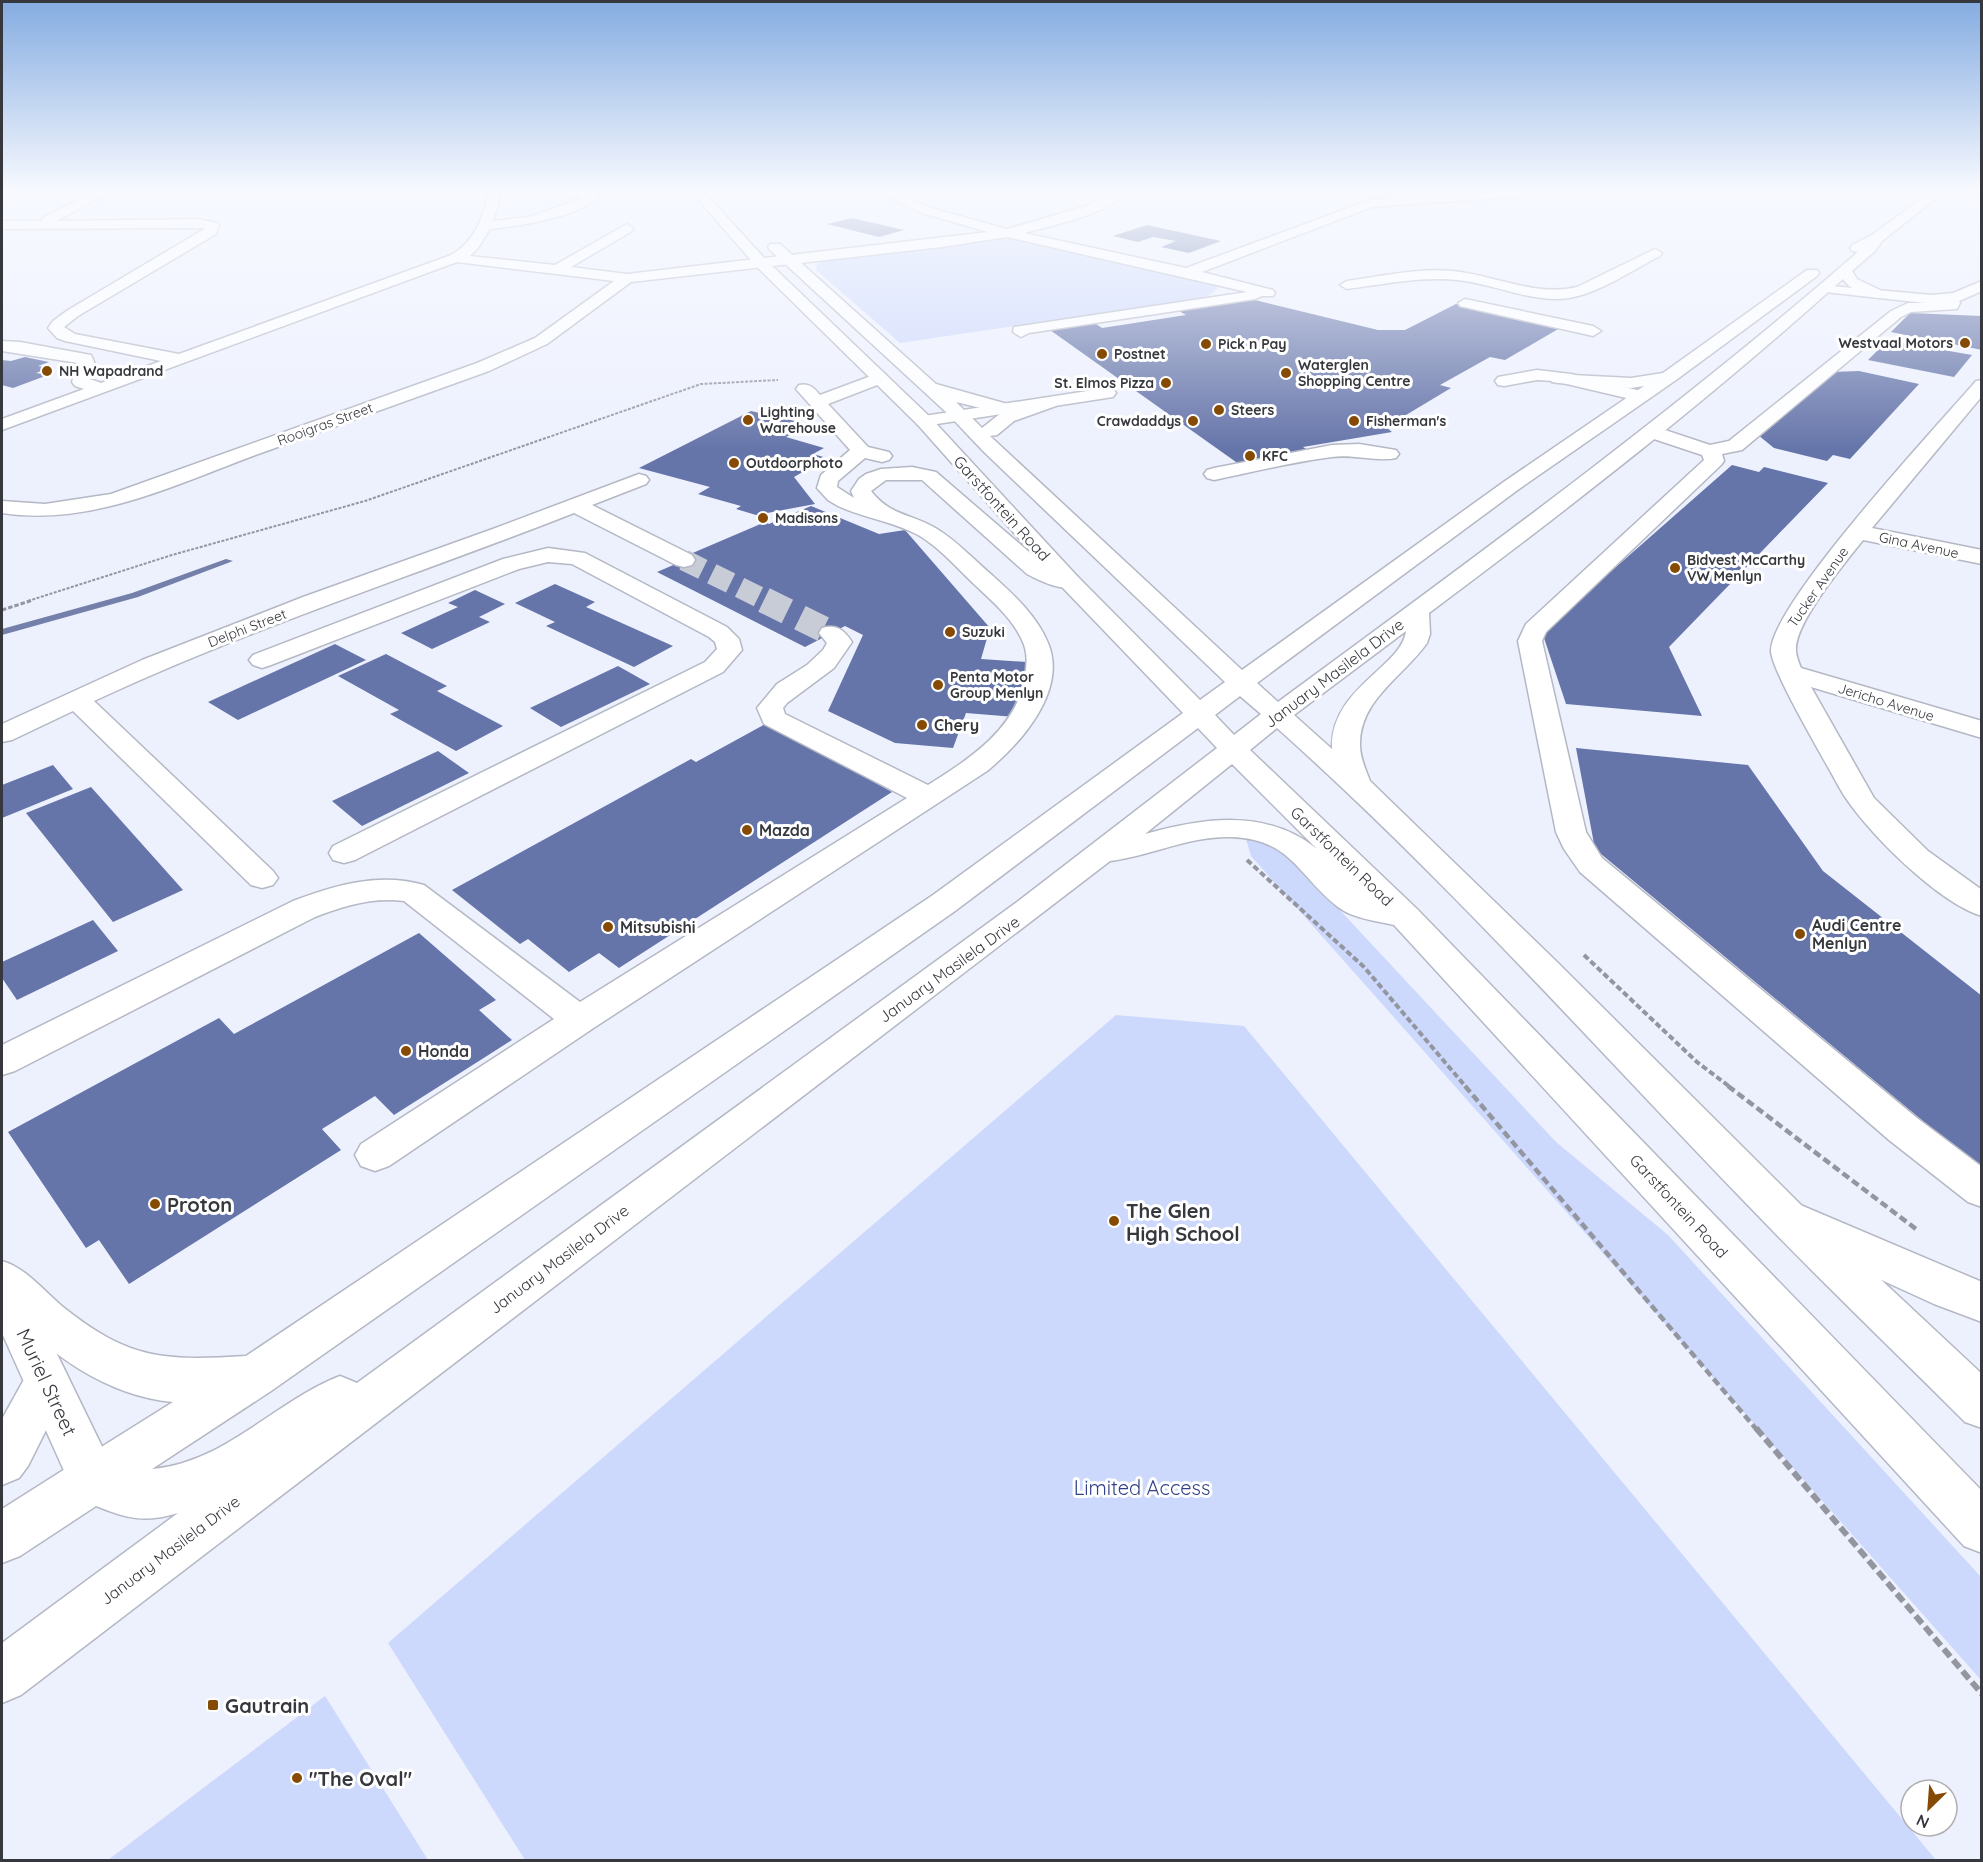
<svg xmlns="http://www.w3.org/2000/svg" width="1983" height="1862" font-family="Quicksand,sans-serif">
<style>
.green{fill:#ccd8fc}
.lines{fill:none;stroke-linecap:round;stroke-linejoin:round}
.stream{fill:#7480a9;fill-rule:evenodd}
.building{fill:#6574a9}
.minor-tunnel-far1{stroke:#c8ccd7;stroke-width:21;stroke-dasharray:21 10;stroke-linecap:butt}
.minor-tunnel{stroke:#c8ccd7;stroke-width:26;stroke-dasharray:26 14;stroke-linecap:butt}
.minor-casing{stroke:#b4b8c4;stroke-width:3}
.major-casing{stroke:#b4b8c4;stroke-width:3}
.path-far4{stroke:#93969f;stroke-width:2;stroke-dasharray:3 1.5;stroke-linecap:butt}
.path-far3{stroke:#93969f;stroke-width:3;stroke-dasharray:4.5 2;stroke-linecap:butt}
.path-far2{stroke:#93969f;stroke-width:4;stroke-dasharray:6 3;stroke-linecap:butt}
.path-far1{stroke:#93969f;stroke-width:4.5;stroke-dasharray:8 4;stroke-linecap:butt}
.path{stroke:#93969f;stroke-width:6;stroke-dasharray:10 4.5;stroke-linecap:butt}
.minor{fill:#fff;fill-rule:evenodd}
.major{fill:#fff;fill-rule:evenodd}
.poi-dot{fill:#854a03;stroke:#fff;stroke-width:2}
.labels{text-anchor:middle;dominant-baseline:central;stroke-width:6;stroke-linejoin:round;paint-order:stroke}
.far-poi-label{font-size:14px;font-weight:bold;fill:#36383d;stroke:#fff;text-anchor:start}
.far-street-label{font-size:14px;fill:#36383d;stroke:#fff}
.street-label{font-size:16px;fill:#36383d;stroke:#fff}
.poi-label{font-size:16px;font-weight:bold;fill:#36383d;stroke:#fff;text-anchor:start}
.near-poi-label{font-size:20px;font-weight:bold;fill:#36383d;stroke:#fff;text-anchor:start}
.near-street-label{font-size:20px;fill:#36383d;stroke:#fff}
.near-park-label{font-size:20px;fill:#334286;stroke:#fff}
</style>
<rect width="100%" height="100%" fill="#edf1fe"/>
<!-- green -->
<g class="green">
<path d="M996 238 1021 239 1211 281 1218 288 1205 298 900 343 816 270 817 264 826 259Z"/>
<path d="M1246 839 1282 848 1556 1142 1668 1235 1981 1577V1680L1251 856Z"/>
<path d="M1116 1015 1244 1026 1936 1860H525L388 1643Z"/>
<path d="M325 1696 428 1860H108Z"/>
</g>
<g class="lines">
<!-- stream -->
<path class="stream" d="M226 559 233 561 138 597 2 635V629L132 593Z"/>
</g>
<!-- building -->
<g class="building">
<path d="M852 218 904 230 879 237 827 224Z"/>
<path d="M1147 225 1221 241 1189 253 1161 247 1176 241 1153 237 1138 242 1113 236Z"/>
<path d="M1255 300 1378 330H1405L1456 304 1560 328 1505 360 1490 357 1440 385 1451 388 1386 427 1392 432 1303 447 1314 454 1243 467 1050 330 1096 324 1102 328 1186 315 1179 311Z"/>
<path d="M1910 313 1982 316V350L1938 341 1932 348 1972 355 1954 377 1868 360 1888 340 1919 346 1925 339 1891 332Z"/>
<path d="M25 357 49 362 38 366 49 368 36 373 48 375 13 388 2 385V360L11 361Z"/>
<path d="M1859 371 1919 384 1850 459 1833 455 1827 461 1774 448 1758 435 1831 372Z"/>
<path d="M751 411 795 421 785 426 798 430 786 437 824 448 813 454 827 458 794 477 815 504 756 515 736 509 741 506 698 494 710 487 639 468Z"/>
<path d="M1732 465 1759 472 1764 467 1828 483 1669 647 1702 716 1566 704 1542 632Z"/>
<path d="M811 506 879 534 905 530 990 628 981 659 1027 662 1015 717 966 713 953 748 895 743 828 711 863 635 845 626 805 647 657 572 692 557 688 555 765 522 769 524Z"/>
<path d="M555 584 595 602 586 607 673 646 634 667 546 626 555 622 515 603Z"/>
<path d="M475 590 505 604 479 617 490 622 432 649 401 633 458 607 448 603Z"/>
<path d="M335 644 366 660 238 720 208 702Z"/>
<path d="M386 654 447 686 437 691 503 726 456 751 390 714 399 710 338 676Z"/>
<path d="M618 666 650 684 561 727 530 708Z"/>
<path d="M767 723 892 792 619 968 599 953 569 972 528 939 520 944 452 890 691 759 696 762Z"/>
<path d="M1576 748 1748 765 1823 871 1982 996V1170L1595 849Z"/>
<path d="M438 751 469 773 362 826 332 801Z"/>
<path d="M53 765 73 789 2 818V785Z"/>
<path d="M91 787 183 890 113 922 26 813Z"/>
<path d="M93 920 118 951 17 1000 2 978V962Z"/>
<path d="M419 933 496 1000 479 1010 512 1040 394 1115 375 1096 322 1129 341 1150 129 1284 99 1240 86 1248 8 1132 219 1018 234 1034Z"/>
</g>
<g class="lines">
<!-- minor-tunnel-far1 -->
<path class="minor-tunnel-far1" d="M684 560 767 601"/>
<!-- minor-tunnel -->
<path class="minor-tunnel" d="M764 600 831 633"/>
<defs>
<g id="minor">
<path d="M99 190H114L56 221 198 219 217 223 219 226 216 234 78 316 64 327 75 334 179 354 451 255C477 240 482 217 490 190H502L493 221 529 217 583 198 554 192 552 190H578L597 193 599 196C581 217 518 226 490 229L478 248 470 256 555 265 627 224 633 228 632 231 571 267 627 274 988 232 922 213 875 190H890L931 208 1007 229 1086 206 1116 190H1130C1109 214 1055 225 1024 233L1186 268 1370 200 1521 190H1576L1570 193 1372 207 1202 272 1273 290 1275 293 1273 296H1262L1255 299 1029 333 1021 337 1013 332 1014 327 1247 292 1007 237 942 247 631 282 547 344 489 371C413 398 337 426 261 453 179 483 92 527 2 513V501L45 504 111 494 477 363 535 338 614 281 457 262 2 430V419L84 389 75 386 72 382 78 363 2 351V341L20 342 91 355 95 364 90 379 101 383 161 361 65 341 57 338 48 328 53 321 68 310 206 228 2 229V221H42L44 217Z"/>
<path d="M1655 249 1662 253 1660 256C1632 270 1600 293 1569 298 1534 303 1499 286 1465 281 1426 275 1386 284 1347 289L1340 285 1347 281C1382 276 1418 268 1453 271 1494 275 1536 297 1577 287Z"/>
<path d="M1982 281V291L1959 301 1960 303 1957 309 1911 312 1901 317 1742 450 1722 454 1724 461 1721 465 1546 632 1542 641 1586 832 1602 858 1917 1118 1982 1167V1207L1968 1202 1889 1140 1580 872 1564 849 1556 832 1518 641 1526 624 1704 460 1702 455 1645 436 1643 432 1645 428H1659L1710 445 1729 441 1891 311 1908 303H1925L1825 292 1818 288 1820 285 1932 295 1953 293Z"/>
<path d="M1465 299 1593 326 1601 331 1593 336 1460 306 1458 303Z"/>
<path d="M1537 370 1571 374 1645 392 1648 396 1645 400 1639 401 1554 381 1537 380 1504 386 1498 385 1495 381 1498 377Z"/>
<path d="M879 373 885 374 888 378 885 382 828 404 868 447 889 452 892 456 889 460 882 462 865 458 838 481 837 487 854 498 851 491 859 479 866 474 881 469 912 467 936 472 1043 564 1057 572 1078 577 1081 582 1078 587C1061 591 1042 582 1027 574L922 480H886L871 491C890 516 913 514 937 529 958 542 974 560 993 576 1014 595 1037 616 1048 643 1068 691 1020 744 987 771L592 1029 389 1166 375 1171 361 1166 355 1155 361 1144 554 1019 404 901C373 897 344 906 315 917L15 1071 2 1075V1045L293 901C335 885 379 872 424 885L580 1002 907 798 764 724 757 708 777 684 807 665 823 650 827 643 819 633 822 628C837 624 844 630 852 642L834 668 787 703 783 708 785 714 928 785C969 759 1017 729 1025 676 1027 664 1028 652 1022 640 1012 618 992 601 975 585 957 568 941 549 920 536 895 522 864 518 838 506L828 500 817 488 821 475 850 450 796 389 799 385C809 383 813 387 820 395Z"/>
<path d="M1982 380V396L1872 528 1982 550V564L1863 540C1845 563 1795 622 1796 650 1796 656 1799 663 1801 668L1982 721V738L1811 687 1874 798 1928 851 1982 890V916C1938 903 1861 827 1839 787 1827 764 1770 669 1771 650 1773 602 1938 425 1976 381Z"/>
<path d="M1107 388 1113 389 1116 393 1113 397 924 426 918 425 915 421 918 417 924 416Z"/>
<path d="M1359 444 1396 450 1399 454 1396 458C1378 462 1352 454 1332 457 1292 462 1253 472 1214 480L1207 478 1204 474 1207 470 1214 468 1332 445Z"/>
<path d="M639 474 646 476 649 480 646 484 592 505 692 555 695 560 692 565 684 567 676 565 574 513C414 576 250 628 94 701L273 871 278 878 273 885 262 888 251 885 73 711 12 740 2 742V724L142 660 303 597 490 530Z"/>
<path d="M548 548 585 553 727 627 739 639 742 650 723 672 355 860 344 863 333 860 329 853 333 846 705 662 717 649 715 642 709 637 572 564 548 562 519 569 271 665 262 668 253 665 249 660 253 655 503 559Z"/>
<path d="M1798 1204 1982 1282V1322L1934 1304 1783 1235 1777 1222 1783 1209Z"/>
<path d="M2 1267 17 1272 109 1461 116 1478 109 1495 92 1502 75 1495 2 1333Z"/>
</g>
<g id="major">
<path d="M690 190H702L766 260 930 417 1078 577 1200 700 1225 682 984 452 947 413 770 250 768 247 770 244H780L936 384 1011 405 1014 409 1044 398H1056L1059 402 1056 406 1014 421 997 435 990 436 1242 670 1505 481 1644 386 1631 388 1558 383 1552 382 1549 378 1552 374 1631 378 1663 373 1807 270H1817L1819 273 1817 276 1676 380 1519 489 1257 683 1278 702C1475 557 1673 413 1858 252L1852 251 1850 248 1852 245 1872 235 1933 190H1946L1882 241 1875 251 1852 271 1857 279 1882 291 1884 294 1882 297C1870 300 1849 289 1843 279 1711 398 1571 507 1429 613L1430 634 1427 643C1404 676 1359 700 1360 745 1360 758 1366 770 1370 781L1556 961 1800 1204 1982 1374V1428L1965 1422C1900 1357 1834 1294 1770 1228 1607 1061 1452 884 1277 728L1250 750 1417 909 1982 1491V1553L1964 1546 1394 925C1376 921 1352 918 1338 907 1298 876 1292 839 1231 837 1189 836 1150 856 1110 861L21 1695 2 1703V1643L178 1513C145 1523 128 1519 96 1506L20 1556 2 1563V1509L73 1464 75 1461 87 1456 173 1402C105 1396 49 1352 2 1307V1261C26 1268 44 1291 63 1307 129 1360 165 1361 246 1356L933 895 1183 713 1062 587 918 425 756 266ZM956 402 1001 413 982 428ZM1406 631C1402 667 1330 688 1332 749L1294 715ZM1240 696 1261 714 1234 735 1215 715ZM1198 728 1217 748 1017 902 357 1383 340 1376C275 1401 225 1463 152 1469L271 1391 955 911ZM1232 764 1317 849C1266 808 1203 818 1145 834Z"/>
<path d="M47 1360 63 1367 70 1382 28 1466 19 1478 2 1485V1419L31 1367Z"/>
</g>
</defs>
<!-- minor casing -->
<use href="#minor" class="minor-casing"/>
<!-- major casing -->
<use href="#major" class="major-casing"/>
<!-- path-far4 -->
<path class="path-far4" d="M28 601 172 555 365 501 701 384 778 380"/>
<!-- path-far3 -->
<path class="path-far3" d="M2 610 33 600"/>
<!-- path-far2 -->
<g class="path-far2">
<path d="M1247 860 1364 967 1466 1087"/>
<path d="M1584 955 1697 1062 1730 1087"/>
</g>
<!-- path-far1 -->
<g class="path-far1">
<path d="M1465 1086 1757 1430"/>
<path d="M1728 1086 1916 1229"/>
</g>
<!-- path -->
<path class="path" d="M1756 1428 1982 1694"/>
<!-- minor -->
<use href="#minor" class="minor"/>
<!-- major -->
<use href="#major" class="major"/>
</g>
<!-- sky -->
<linearGradient id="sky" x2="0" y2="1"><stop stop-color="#84ace1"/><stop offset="0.42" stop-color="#f7f9ff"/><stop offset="1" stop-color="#f7f9ff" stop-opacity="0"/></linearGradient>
<rect width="1983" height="451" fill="url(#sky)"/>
<!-- markers -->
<g class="poi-dot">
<circle cx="1965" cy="343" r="6"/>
<circle cx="1206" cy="344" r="6"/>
<circle cx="1102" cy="354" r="6"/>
<circle cx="47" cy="371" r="6"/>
<circle cx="1286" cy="373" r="6"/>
<circle cx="1166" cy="383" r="6"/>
<circle cx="1219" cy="410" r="6"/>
<circle cx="748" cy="420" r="6"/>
<circle cx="1193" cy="421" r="6"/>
<circle cx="1354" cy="421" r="6"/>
<circle cx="1250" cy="456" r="6"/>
<circle cx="734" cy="463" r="6"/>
<circle cx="763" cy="518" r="6"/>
<circle cx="1675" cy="568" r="6"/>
<circle cx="950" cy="632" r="6"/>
<circle cx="938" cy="685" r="6"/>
<circle cx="922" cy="725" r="6"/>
<circle cx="747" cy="830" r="6"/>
<circle cx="608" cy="927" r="6"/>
<circle cx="1800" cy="934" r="6"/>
<circle cx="406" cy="1051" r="6"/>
<circle cx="155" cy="1204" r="6"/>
<circle cx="1114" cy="1221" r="6"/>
<rect x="207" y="1699" width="12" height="12" rx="3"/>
<circle cx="297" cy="1778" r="6"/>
</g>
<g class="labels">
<!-- far-poi labels -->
<g class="far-poi-label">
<text x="1953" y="343" text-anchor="end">Westvaal Motors</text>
<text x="1218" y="344">Pick n Pay</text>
<text x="1114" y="354">Postnet</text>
<text x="1298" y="365">Waterglen<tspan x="1298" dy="16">Shopping Centre</tspan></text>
<text x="59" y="371">NH Wapadrand</text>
<text x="1154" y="383" text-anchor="end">St. Elmos Pizza</text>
<text x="1231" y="410">Steers</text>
<text x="760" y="412">Lighting<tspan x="760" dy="16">Warehouse</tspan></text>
<text x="1181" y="421" text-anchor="end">Crawdaddys</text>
<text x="1366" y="421">Fisherman's</text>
<text x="1262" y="456">KFC</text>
<text x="746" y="463">Outdoorphoto</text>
<text x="775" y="518">Madisons</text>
<text x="1687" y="560">Bidvest McCarthy<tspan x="1687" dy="16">VW Menlyn</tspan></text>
<text x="962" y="632">Suzuki</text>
<text x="950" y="677">Penta Motor<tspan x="950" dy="16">Group Menlyn</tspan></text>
</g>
<!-- far-street labels -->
<g class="far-street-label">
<text transform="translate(325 424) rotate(-20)">Rooigras Street</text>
<text transform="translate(1919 545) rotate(12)">Gina Avenue</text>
<text transform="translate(1818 587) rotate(-55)">Tucker Avenue</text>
<text transform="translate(247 628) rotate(-21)">Delphi Street</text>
<text transform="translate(1886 702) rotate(17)">Jericho Avenue</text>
</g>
<!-- street labels -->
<g class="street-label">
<text transform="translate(1002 508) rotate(48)">Garstfontein Road</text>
<text transform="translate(1334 673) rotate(-37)">January Masilela Drive</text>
<text transform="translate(1342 856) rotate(44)">Garstfontein Road</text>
<text transform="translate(949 969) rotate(-36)">January Masilela Drive</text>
<text transform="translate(1679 1206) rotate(47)">Garstfontein Road</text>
<text transform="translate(559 1259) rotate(-37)">January Masilela Drive</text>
<text transform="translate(170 1550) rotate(-37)">January Masilela Drive</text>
</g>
<!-- poi labels -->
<g class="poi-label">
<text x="934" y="725">Chery</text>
<text x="759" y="830">Mazda</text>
<text x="1812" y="925">Audi Centre<tspan x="1812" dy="18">Menlyn</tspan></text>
<text x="620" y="927">Mitsubishi</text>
<text x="418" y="1051">Honda</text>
</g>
<!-- near-poi labels -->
<g class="near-poi-label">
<text x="167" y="1204">Proton</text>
<text x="1126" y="1210">The Glen<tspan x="1126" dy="23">High School</tspan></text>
<text x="225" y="1705">Gautrain</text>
<text x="309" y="1778">"The Oval"</text>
</g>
<!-- near-street labels -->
<g class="near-street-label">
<text transform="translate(47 1382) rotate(65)">Muriel Street</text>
</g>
<!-- near-park labels -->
<g class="near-park-label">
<text x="1142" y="1487">Limited Access</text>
</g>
</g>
<!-- border -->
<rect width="1983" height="1862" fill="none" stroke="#36383d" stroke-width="6"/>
<!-- north arrow -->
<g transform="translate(1929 1808) rotate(205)"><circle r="28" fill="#ffffff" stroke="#afafb1" stroke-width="1.5"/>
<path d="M0-4.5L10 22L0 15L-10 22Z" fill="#854a03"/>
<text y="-9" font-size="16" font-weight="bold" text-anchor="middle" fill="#36383d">N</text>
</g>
</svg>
